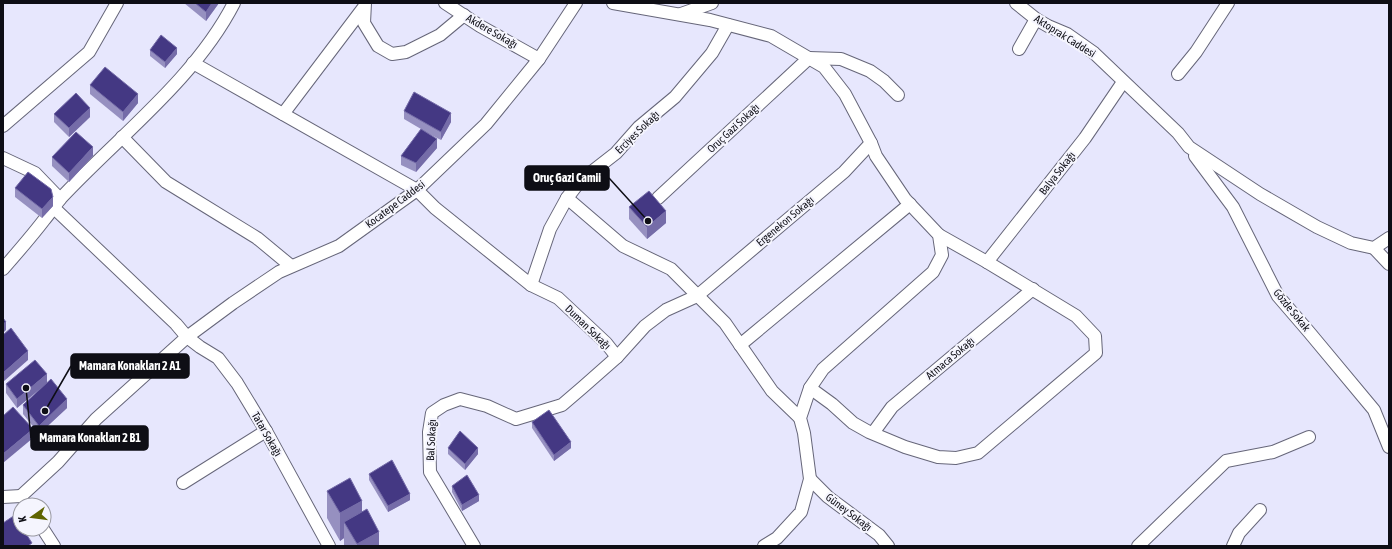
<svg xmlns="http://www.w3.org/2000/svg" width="1392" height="549" font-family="'Asap Condensed',sans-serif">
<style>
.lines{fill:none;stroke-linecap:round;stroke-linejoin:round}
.minor-casing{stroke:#666679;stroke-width:14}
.minor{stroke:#fff;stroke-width:12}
.wall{fill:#9690c0}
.shaded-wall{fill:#756ca8}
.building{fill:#443883;stroke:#756ca8}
.labels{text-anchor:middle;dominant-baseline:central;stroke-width:4;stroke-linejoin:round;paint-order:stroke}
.street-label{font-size:11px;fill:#0e0e15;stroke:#f5f5fe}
.leader{fill:none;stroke:#0e0e15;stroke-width:1.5}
.callout-dot{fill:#0e0e15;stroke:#f5f5fe;stroke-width:1.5}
.callout{fill:#0e0e15;stroke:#0e0e15;stroke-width:1.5}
.callout-label{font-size:12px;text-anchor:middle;font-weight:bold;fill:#fff}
</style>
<rect width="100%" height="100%" fill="#e7e7fd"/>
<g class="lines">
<defs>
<g id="minor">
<path d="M365 3 364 23 378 46 392 54 406 52 440 35 464 15"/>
<path d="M445 3 480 26 539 59"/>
<path d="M613 3 710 20 771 36 824 67 845 94 871 143 876 156 905 199 939 235 942 255 933 272 823 369 810 388 800 418 804 433 810 479 801 512 777 538 764 546"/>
<path d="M1016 3 1036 19 1048 26 1067 34 1094 53 1178 133 1189 147 1260 194 1317 227 1351 243 1374 248 1389 238"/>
<path d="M681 14 712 3"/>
<path d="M1019 49 1036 19"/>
<path d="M193 63 417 190 435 208 531 285 558 298 606 343 617 357 645 326 666 310 697 296 844 172 871 143"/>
<path d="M1178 74 1196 52 1228 3"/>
<path d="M283 114 364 7"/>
<path d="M3 126 89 52 117 3"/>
<path d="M122 137 166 182 257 238 291 266"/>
<path d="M1195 156 1233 207 1278 296 1309 332 1374 410 1389 447"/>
<path d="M3 158 35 173 60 199"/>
<path d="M567 198 623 246 671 269 725 323 772 391 800 418"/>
<path d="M658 198 809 58 841 59 870 71 884 81 898 95"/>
<path d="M54 208 176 324 187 337 200 347 218 358 237 383 266 431 329 546"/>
<path d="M1374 248 1389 264"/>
<path d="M987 262 1085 138 1123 82"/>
<path d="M3 269C17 253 31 237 44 220 50 213 55 205 61 198 119 136 195 79 234 3"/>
<path d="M531 285 550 229 567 198 580 181 616 153 639 127 675 97 712 53 728 25"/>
<path d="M740 345 910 204"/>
<path d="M810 388 832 404 853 423 869 432 905 447 938 457 956 458 978 453 1096 353 1095 336 1076 316 987 262 939 235"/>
<path d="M873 433 892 407 1033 289"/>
<path d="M810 479 828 497 879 535 888 546"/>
<path d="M183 483 266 431"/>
<path d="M21 496 58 462 96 419 187 337 233 303 279 272 339 246 417 190 486 124 539 59 576 3"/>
<path d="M3 497 21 496"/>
<path d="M43 529 54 546"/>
<path d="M474 546 430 472 429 432 432 413 444 405 460 399 487 406 516 419 562 405 583 387 617 357"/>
<path d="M1138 546 1226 461 1273 452 1309 437"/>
<path d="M1233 546 1239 533 1260 510"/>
</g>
</defs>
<!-- minor casing -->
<use href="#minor" class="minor-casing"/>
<!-- minor -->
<use href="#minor" class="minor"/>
</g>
<!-- wall -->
<g class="wall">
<path d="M184 3H219L206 21Z"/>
<path d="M150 50 177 54 165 68 150 56Z"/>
<path d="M90 85 138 103 123 121 90 94Z"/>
<path d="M404 111 451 122 441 140 427 133 437 148 416 172 401 165V156L421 129 404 119Z"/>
<path d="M54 114 90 117 69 137 54 122Z"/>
<path d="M93 156 69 182 52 166V157Z"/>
<path d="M15 188 53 206 42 218 15 197Z"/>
<path d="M629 207 666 223 647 239 629 219Z"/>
<path d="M47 383 67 408 39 434 23 414V405L45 385 17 408 6 393V384Z"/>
<path d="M532 422 571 448 554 461 532 428Z"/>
<path d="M448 448 478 454 465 470 448 454Z"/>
<path d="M369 474 410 500 388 512 369 480Z"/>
<path d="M452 486 479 501 462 511 452 492Z"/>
<path d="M327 491 362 512 379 546H344V538L340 541 327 518Z"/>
</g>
<!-- shaded-wall -->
<g class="shaded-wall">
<path d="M212 3H219L206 21V12Z"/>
<path d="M177 48V54L165 68V62Z"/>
<path d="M138 94V103L123 121V112Z"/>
<path d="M90 108V117L69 137V128Z"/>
<path d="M451 113V122L441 140V132Z"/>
<path d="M437 139V148L416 172V163Z"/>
<path d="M93 147V156L69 182V173Z"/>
<path d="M53 197V206L42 218V209Z"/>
<path d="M666 211V223L647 239V227Z"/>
<path d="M6 322V330L3 333V324Z"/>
<path d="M28 351V360L3 382V373Z"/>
<path d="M47 374V383L17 408V399Z"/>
<path d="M67 399V408L39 434V426Z"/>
<path d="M4 406V415L3 416V407Z"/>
<path d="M33 429V438L3 463V454Z"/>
<path d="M571 442V448L554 461V455Z"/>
<path d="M478 448V454L465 470V464Z"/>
<path d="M410 494V500L388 512V506Z"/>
<path d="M479 495V501L462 511V505Z"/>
<path d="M362 501V528L344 522V538L340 541V513Z"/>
<path d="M379 532V546H357V544Z"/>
</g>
<!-- building -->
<g class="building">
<path d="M195 3H212L206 12Z"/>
<path d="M161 35 177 48 165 62 150 50Z"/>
<path d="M105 67 138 94 123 112 90 85Z"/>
<path d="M414 92 451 113 441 132 404 111Z"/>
<path d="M76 93 90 108 69 128 54 114Z"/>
<path d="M421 129 437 139 416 163 401 156Z"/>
<path d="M76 132 93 147 69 173 52 157Z"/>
<path d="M28 172 51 189 53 197 42 209 15 188Z"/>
<path d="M649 191 666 211 647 227 629 207Z"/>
<path d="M3 318 6 322 3 324Z"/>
<path d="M11 328 28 351 3 373V335Z"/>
<path d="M35 360 47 374 17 399 6 384Z"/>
<path d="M51 379 67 399 39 426 23 405Z"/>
<path d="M13 407 33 429 3 454V416Z"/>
<path d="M549 410 571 442 554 455 532 422Z"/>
<path d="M460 431 478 448 465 464 448 448Z"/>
<path d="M392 460 410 494 388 506 369 474Z"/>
<path d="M467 475 479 495 462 505 452 486Z"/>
<path d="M350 478 362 501 340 513 327 491Z"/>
<path d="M367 509 379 532 357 544 344 522Z"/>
<path d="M15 515 20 524V529H23L32 543 28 546H3V523Z"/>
</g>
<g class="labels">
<!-- street labels -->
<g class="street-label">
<text transform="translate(492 31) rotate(30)">Akdere Sokağı</text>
<text transform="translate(1065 36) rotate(32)">Aktoprak Caddesi</text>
<text transform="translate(733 128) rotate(-43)">Oruç Gazi Sokağı</text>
<text transform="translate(637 132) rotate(-44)">Erciyes Sokağı</text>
<text transform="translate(1057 173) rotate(-52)">Balya Sokağı</text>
<text transform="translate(395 204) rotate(-37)">Kocatepe Caddesi</text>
<text transform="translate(785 221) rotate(-40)">Ergenekon Sokağı</text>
<text transform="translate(1292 310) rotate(51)">Gözde Sokak</text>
<text transform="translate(588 327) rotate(44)">Duman Sokağı</text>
<text transform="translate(950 358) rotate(-40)">Atmaca Sokağı</text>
<text transform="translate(267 434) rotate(60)">Tatar Sokağı</text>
<text transform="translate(431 440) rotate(-87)">Bal Sokağı</text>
<text transform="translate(849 512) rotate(37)">Güney Sokağı</text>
</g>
</g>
<!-- callouts -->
<path class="leader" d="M648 221L609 178M45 411L71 366M26 388L31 438"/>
<g class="callout-dot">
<circle cx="648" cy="221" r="4"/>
<circle cx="45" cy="411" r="4"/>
<circle cx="26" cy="388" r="4"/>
</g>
<g class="callout">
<rect x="525" y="166" width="84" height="24" rx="4"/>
<rect x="71" y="354" width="118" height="24" rx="4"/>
<rect x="31" y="426" width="117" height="24" rx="4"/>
</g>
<g class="callout-label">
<text x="567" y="182">Oruç Gazi Camii</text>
<text x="130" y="370">Mamara Konakları 2 A1</text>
<text x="90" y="442">Mamara Konakları 2 B1</text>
</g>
<!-- border -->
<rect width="1392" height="549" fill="none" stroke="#0e0e15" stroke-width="8"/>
<!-- north arrow -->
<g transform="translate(32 517) rotate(256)"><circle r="19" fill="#f5f5fe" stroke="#9999a1"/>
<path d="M0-3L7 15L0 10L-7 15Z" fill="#5f6400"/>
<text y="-6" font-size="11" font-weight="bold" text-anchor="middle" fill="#0e0e15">K</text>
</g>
</svg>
